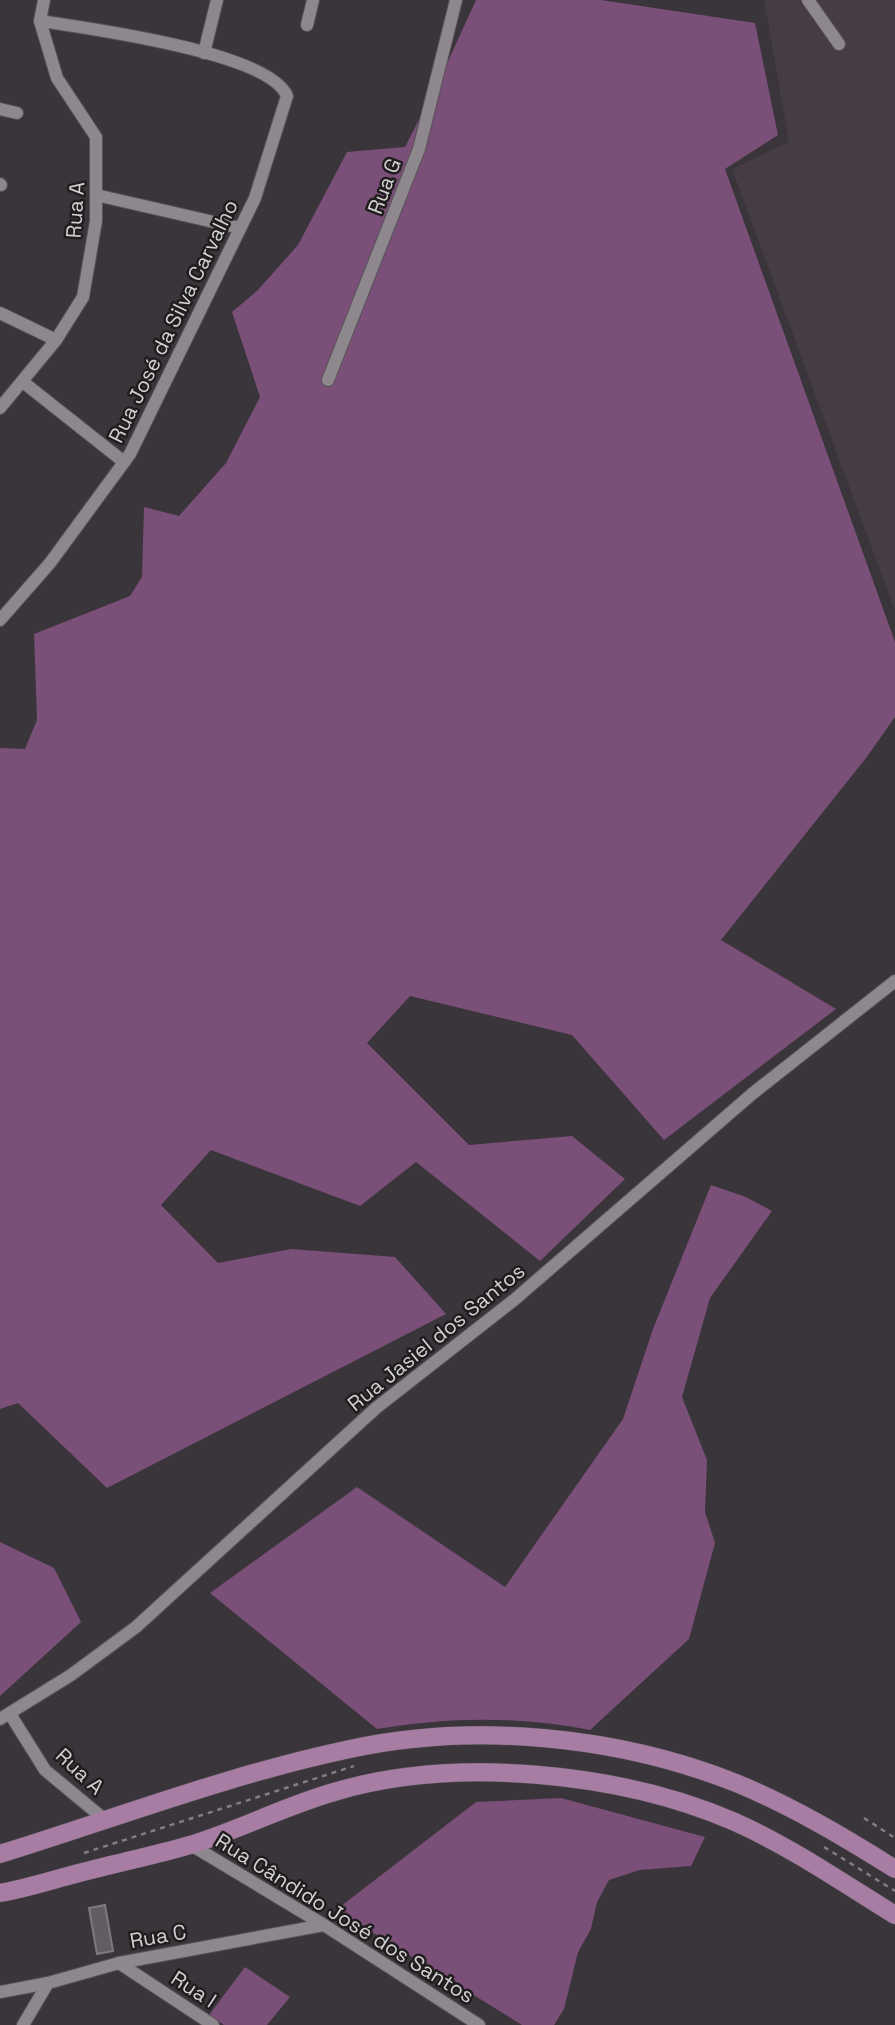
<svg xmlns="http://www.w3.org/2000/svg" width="895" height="2025" font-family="'Space Grotesk',sans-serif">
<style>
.built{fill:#463c45}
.green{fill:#7a4f78}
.building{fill:#635d63;stroke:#7f797f;stroke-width:2}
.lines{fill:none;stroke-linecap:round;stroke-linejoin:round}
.minor-casing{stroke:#565256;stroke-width:14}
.major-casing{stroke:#565256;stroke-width:19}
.path{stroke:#817d81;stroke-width:2.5;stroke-dasharray:5 5;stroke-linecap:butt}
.minor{stroke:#8e878d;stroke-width:12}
.major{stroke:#a77da4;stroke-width:18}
.labels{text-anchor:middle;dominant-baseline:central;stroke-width:5;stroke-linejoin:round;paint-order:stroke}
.street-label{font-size:21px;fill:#d3d0d3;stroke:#201d1f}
</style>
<rect width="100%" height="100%" fill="#3a353a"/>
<!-- built -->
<path class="built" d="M764 0H895V611L732 169 789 142Z"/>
<!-- green -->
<g class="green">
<path d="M476 0H601L755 23 778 135 725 169 895 642V717L866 758 721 940 836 1009 664 1140 572 1035 410 996 367 1043 469 1145 572 1136 625 1179 540 1261 416 1162 360 1206 211 1150 161 1205 218 1263 291 1249 395 1257 446 1314 107 1488 18 1403 0 1409V748L25 749 37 720 34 634 130 596 142 577 144 507 179 516 226 463 260 397 232 312 257 291 298 245 347 152 405 147 444 70Z"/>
<path d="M711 1185 746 1197 772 1211 710 1298 682 1397 707 1460 705 1512 715 1543 689 1639 590 1730C519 1716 448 1717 377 1729L210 1593 357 1487 505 1587 623 1419 653 1329Z"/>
<path d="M0 1542 54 1568 81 1622 0 1696Z"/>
<path d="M561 1798 705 1837 691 1866 640 1870 609 1880 597 1902 591 1929 578 1952 564 2009 554 2025H522L336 1910 476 1802Z"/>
<path d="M245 1967 290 1997 267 2025H224L209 2015Z"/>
</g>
<!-- building -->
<path class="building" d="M105 1905 113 1951 97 1954 89 1908Z"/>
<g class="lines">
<defs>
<g id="minor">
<path d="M808 0 839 44"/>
<path d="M307 25 313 0"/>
<path d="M204 53 217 0"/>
<path d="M0 109 17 113"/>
<path d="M0 184 1 185"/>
<path d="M96 195 240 228"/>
<path d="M0 313 56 340"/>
<path d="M328 380 419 149 456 0"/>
<path d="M23 382 124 462"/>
<path d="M0 408 56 340 83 297 96 221V137L57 78 40 21 44 0"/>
<path d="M0 620 50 563 130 454 255 198 287 96C269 52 86 28 40 21"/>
<path d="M10 1714 45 1770 104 1819"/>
<path d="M0 1719 71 1675 136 1627 376 1408 514 1300 752 1094 895 981"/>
<path d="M191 1845 324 1925 479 2025"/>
<path d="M119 1963 213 2025"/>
<path d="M0 1992 48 1983 119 1963 324 1925"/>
<path d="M23 2025 48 1983"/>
</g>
<g id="major">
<path d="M0 1854C116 1818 231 1774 350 1749 475 1722 618 1736 736 1783 792 1806 844 1837 895 1869"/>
<path d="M0 1893C29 1888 58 1878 87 1871 121 1862 156 1855 190 1845 239 1830 285 1806 334 1792 455 1756 620 1772 735 1822 791 1847 843 1883 895 1915"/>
</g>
</defs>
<!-- minor casing -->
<use href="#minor" class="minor-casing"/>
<!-- major casing -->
<use href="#major" class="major-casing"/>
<!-- path -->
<g class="path">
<path d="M864 1818 895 1838"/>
<path d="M824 1847 895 1891"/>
<path d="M84 1853 354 1766"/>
</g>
<!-- minor -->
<use href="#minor" class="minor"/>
<!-- major -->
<use href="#major" class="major"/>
</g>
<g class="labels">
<!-- street labels -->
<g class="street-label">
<text transform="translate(384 186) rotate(-69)">Rua G</text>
<text transform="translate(75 210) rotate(-86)">Rua A</text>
<text transform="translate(173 321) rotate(-64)">Rua José da Silva Carvalho</text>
<text transform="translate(436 1337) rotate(-39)">Rua Jasiel dos Santos</text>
<text transform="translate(80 1771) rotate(43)">Rua A</text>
<text transform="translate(345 1918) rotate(32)">Rua Cândido José dos Santos</text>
<text transform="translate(158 1936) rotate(-10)">Rua C</text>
<text transform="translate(194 1989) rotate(33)">Rua I</text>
</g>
</g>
</svg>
